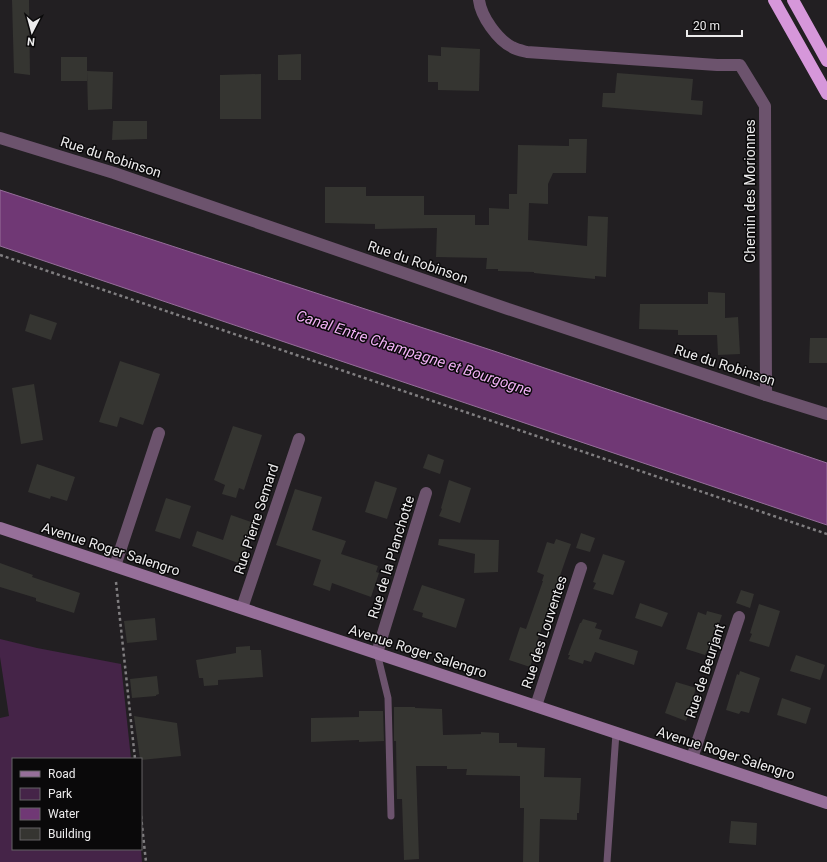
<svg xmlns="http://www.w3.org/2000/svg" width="827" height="862" font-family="Roboto,sans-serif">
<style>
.green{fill:#452448}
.water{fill:#703875;stroke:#956e99}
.building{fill:#353531}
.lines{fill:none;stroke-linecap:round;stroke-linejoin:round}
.path{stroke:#807e80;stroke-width:2.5;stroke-dasharray:3 3;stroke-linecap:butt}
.lane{stroke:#6c536d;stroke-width:7}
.street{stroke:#6c536d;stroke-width:12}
.secondary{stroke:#966f99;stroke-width:12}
.highway{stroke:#d697da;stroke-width:12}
.labels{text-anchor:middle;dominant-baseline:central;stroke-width:3;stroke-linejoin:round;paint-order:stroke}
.street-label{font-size:14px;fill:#ecebec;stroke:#0a090a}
.water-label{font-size:15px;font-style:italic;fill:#f1b0f5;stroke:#0a090a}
</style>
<rect width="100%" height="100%" fill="#221f22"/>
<!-- green -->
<path class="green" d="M0 639 37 648 121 664 131 759H13V849H141L142 862H0V718L9 716 0 657Z"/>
<!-- water -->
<path class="water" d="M0 190 497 352 827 463V525L0 246Z"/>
<!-- building -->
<g class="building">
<path d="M12 0H29L30 75 14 73Z"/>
<path d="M441 47 480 49 479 91 438 90V82H428V55L441 56Z"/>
<path d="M301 54V80H278V55Z"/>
<rect x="61" y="57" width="26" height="24"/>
<path d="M87 71 113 72 112 109 88 110Z"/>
<path d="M617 73 693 79 691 100 703 101 702 115 602 107 603 93H615Z"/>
<path d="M261 74V119H220V75Z"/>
<path d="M113 121H147V139L112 140Z"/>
<path d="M569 139H587L586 173H553L548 184V204L529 203 528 240 587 246 588 216 608 217 606 277 595 276V279L534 273V272L498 271V269H486L487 258 436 257 437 228 375 229V224L325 223V187H366V196H424V215H475V225H489V208L509 209V194H517L518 145 569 146Z"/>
<path d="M708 292 725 293V318L738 317 740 354 718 355 717 335H678V330L639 329 640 304H708Z"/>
<path d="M30 314 57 323 51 340 25 331Z"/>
<path d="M810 338H827V363H809Z"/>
<path d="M120 361 160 374 143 425 120 417 117 427 99 422Z"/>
<path d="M34 384 43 440 21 444 12 388Z"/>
<path d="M233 426 262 435 244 490 239 488 236 498 222 494 225 485 214 480Z"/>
<path d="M428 454 444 460 440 474 423 468Z"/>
<path d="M37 464 75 477 67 501 51 496 50 499 28 492Z"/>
<path d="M449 480 471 488 460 523 439 516 442 509 441 508Z"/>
<path d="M375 481 397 488 387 519 365 512Z"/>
<path d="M295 489 322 497 312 530 346 541 341 554 378 566 376 572 379 573 371 597 332 583 330 591 313 585 321 560 276 545Z"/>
<path d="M166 498 191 506 180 539 155 531Z"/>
<path d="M231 515 254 523 241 564 192 546 197 531 223 540Z"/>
<path d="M581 533 595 538 590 552 576 548Z"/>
<path d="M439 539 499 540 498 572 474 573 475 554 438 545Z"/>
<path d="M556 539 571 544 537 642 538 643 530 667 509 660 520 627 526 629 543 581H542L544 575 537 572 547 542 554 544Z"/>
<path d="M603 554 625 561 613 595 593 589 596 583 593 582Z"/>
<path d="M0 563 33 575 32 577 80 593 74 613 36 601V598L0 587Z"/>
<path d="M422 585 465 599 456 628 422 617 423 613 413 610Z"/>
<path d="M741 590 754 594 750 608 736 603Z"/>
<path d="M640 603 668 613 662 627 635 618Z"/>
<path d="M759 604 780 611 769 647 749 641 752 634 750 633Z"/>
<path d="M707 611 722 615 709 652 707 651 705 655 686 649 698 612 706 615Z"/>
<path d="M155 618 157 640 127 643 124 621Z"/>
<path d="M583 619 597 623 595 628 602 630 599 639 638 651 634 665 595 652 591 662 584 660 583 664 568 659 570 655H568L580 623H581Z"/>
<path d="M250 646V650H261L263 677 218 680V685L204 686 203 678H199L196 660 236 653V647Z"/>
<path d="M796 655 825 665 820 680 790 671Z"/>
<path d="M740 671 760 678 749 713 741 711 739 714 726 710 737 674 739 675Z"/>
<path d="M157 676 159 694 156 695V696L132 698 130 679Z"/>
<path d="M676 682 696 688 694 695 695 696 686 721 665 713Z"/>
<path d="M782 698 811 708 806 724 777 715Z"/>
<path d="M394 707H415V708L442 709 443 735 481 734V732L499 733V743H517V747L545 748 544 777 581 778 579 813H577V820L540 819 539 862H523L524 808H520V776L466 775 467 769H447V766H416L419 859 404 860 402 799H397L396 741H394Z"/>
<path d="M359 711H383L384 741 359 742V740L311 742V718L359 717Z"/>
<path d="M134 716 177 723 181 756 141 760V759H140Z"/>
<path d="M731 821 757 823 756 845 729 843Z"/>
</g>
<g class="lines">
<!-- path -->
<g class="path">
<path d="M0 255 827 534"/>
<path d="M116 582 135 759"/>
<path d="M141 816 146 862"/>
</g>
<!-- lane -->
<g class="lane">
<path d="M377 653 388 698 391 816"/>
<path d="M607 862 616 733"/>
</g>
<!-- street -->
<g class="street">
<path d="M479 0C481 17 498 40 512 47 517 50 523 51 527 52L717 65H740L765 106 766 395"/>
<path d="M0 138 114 173 508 309 766 395 827 414"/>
<path d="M115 566 159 433"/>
<path d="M242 608 299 439"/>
<path d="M377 653 426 493"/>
<path d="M536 706 581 568"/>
<path d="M692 758 739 617"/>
</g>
<!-- secondary -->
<path class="secondary" d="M0 528 827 803"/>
<!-- highway -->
<g class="highway">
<path d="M774 0 827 94"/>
<path d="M793 0 827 61"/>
</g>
</g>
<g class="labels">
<!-- street labels -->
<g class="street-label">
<text transform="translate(111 157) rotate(18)">Rue du Robinson</text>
<text transform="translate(750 191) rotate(-90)">Chemin des Morionnes</text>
<text transform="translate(418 262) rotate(19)">Rue du Robinson</text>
<text transform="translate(725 365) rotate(18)">Rue du Robinson</text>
<text transform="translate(256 519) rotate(-72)">Rue Pierre Semard</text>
<text transform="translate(111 549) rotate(18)">Avenue Roger Salengro</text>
<text transform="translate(391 557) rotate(-73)">Rue de la Planchotte</text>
<text transform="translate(544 632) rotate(-72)">Rue des Louventes</text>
<text transform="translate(418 651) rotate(18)">Avenue Roger Salengro</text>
<text transform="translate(705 671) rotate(-72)">Rue de Beurjant</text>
<text transform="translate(726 753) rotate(18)">Avenue Roger Salengro</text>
</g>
<!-- water labels -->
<g class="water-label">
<text transform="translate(414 353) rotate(18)">Canal Entre Champagne et Bourgogne</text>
</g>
</g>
<!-- legend -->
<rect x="12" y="758" width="130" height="92" fill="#0a090a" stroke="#646364"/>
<rect x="20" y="771" width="20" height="6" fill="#966f99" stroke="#646364"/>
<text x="48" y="778" font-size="12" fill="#ecebec">Road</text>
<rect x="20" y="788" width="20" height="12" fill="#452448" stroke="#646364"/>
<text x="48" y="798" font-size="12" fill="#ecebec">Park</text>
<rect x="20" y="808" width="20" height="12" fill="#703875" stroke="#646364"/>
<text x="48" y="818" font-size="12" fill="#ecebec">Water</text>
<rect x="20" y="828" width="20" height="12" fill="#353531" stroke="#646364"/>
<text x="48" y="838" font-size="12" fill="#ecebec">Building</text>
<!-- north arrow -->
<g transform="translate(32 32) rotate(186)" stroke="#0a090a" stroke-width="3" paint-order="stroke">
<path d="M0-3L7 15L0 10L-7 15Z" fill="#ecebec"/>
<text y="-6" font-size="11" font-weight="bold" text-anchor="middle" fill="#ecebec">N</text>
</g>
<!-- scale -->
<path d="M687 30v6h55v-6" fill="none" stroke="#ecebec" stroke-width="2"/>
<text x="693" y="30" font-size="12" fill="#ecebec" stroke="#0a090a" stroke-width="3" paint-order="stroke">20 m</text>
</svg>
